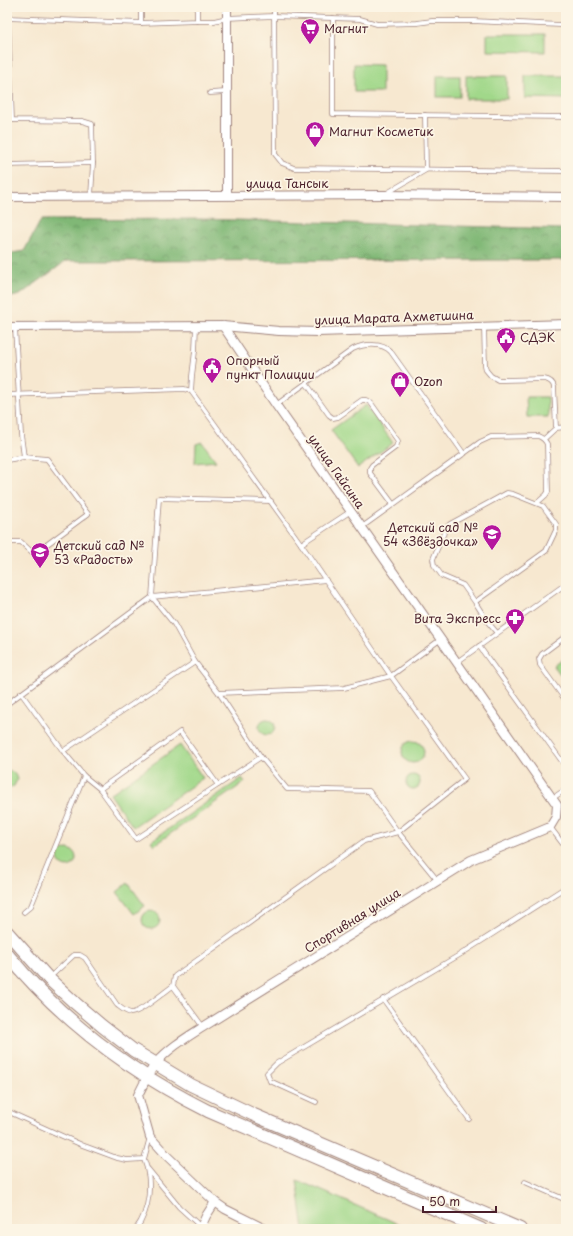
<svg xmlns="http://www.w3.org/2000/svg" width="573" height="1236" font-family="'Playpen Sans',sans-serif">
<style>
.green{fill:#a1d88a;stroke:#767c5a}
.forest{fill:url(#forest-crowns);stroke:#656c50}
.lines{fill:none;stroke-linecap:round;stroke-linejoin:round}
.lane-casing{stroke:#a0847e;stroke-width:5.5}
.street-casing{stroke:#a0847e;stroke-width:10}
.secondary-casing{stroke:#a0847e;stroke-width:14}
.lane{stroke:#fff;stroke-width:4}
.street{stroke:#fff;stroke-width:8}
.secondary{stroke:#fff;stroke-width:12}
.labels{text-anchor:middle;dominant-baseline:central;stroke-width:3.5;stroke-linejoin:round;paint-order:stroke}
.poi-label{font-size:12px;fill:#4a1f2b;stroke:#fcf5e5;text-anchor:start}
.street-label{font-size:12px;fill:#4a1f2b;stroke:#fcf5e5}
</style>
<defs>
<pattern id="forest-crowns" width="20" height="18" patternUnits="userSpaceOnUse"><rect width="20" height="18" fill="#80b876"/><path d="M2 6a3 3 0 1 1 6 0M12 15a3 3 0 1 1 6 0" fill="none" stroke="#6b9561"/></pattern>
</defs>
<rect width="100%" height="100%" fill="#fcf5e5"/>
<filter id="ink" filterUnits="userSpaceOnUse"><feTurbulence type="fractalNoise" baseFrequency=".025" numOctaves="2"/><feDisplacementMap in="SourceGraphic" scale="8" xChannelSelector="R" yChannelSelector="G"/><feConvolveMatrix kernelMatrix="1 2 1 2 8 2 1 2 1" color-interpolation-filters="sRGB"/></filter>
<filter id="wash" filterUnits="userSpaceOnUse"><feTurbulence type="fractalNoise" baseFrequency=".012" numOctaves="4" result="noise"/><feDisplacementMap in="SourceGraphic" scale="16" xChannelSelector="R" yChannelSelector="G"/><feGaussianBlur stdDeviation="0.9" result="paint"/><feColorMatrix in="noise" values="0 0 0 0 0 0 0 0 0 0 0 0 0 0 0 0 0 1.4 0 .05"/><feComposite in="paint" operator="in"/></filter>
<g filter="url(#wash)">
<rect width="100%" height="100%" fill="#f7e8d0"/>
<!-- green -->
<g class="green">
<path d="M487 34H545V52L487 51Z"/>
<path d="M354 64 382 65V92H354Z"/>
<rect x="437" y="76" width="23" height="21"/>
<rect x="466" y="76" width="41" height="23"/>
<path d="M525 76H566V99L525 98Z"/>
<path d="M526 397H548V417H527Z"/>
<path d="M366 405 393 443 358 468 331 430Z"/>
<path d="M202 442 216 461 195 463 196 444Z"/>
<path d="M566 657V682L554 666Z"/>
<circle cx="267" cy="727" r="8"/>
<circle cx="413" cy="752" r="11"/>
<path d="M180 745 203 778 133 827 110 794Z"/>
<path d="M7 770C13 771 16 774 17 780L14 786 8 789Z"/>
<circle cx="413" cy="782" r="7"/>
<path d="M242 778 245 782 154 845 151 841Z"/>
<circle cx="67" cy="858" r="9"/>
<path d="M128 883 145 906 134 914 117 892Z"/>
<circle cx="151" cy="920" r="9"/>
<path d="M297 1180 410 1229H304Z"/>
</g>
<!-- forest -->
<path class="forest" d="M200 219 566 229V260L66 261 20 295 7 298V254L24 251 41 220Z"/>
</g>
<g filter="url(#ink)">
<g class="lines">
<defs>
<g id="lane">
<path d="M9 7 8 18 12 120 82 121 92 124 93 163 91 196"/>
<path d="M274 7 275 154 282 163 294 168 566 171"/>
<path d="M7 18 141 23 197 21V7"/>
<path d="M333 18V114L566 117"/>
<path d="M197 21H214L227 18 274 16 360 19 377 24 417 23 432 21H473L561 25 566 28"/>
<path d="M141 23V7"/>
<path d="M210 93 226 92"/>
<path d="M7 165 93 163"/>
<path d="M387 193 426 170 425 115"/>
<path d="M15 327 21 435 24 457"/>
<path d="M484 327 485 365 486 370 491 376 498 380H503L544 379C550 380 553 382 554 387L556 428 566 427"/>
<path d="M306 383 329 415 333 418 338 417 362 400H366L371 403 398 441 396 447 372 465 370 468V473L393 504"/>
<path d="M191 391 192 376 195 351 196 326"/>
<path d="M7 395 184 389 191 391 301 544 391 676 465 779 398 832 364 841 175 976 173 986 203 1027"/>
<path d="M276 405 353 349C364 344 382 342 391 352L464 454"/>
<path d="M544 439 556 428"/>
<path d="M7 460 24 457 47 459 88 514 34 554 21 542H7"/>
<path d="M271 501 159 498 152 597 326 580"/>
<path d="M362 527 480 442 491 437 538 436C543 438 545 440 547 444L548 492 546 495 537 503"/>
<path d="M301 544 351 511"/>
<path d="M475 602 463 585 442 576 434 565 433 559 446 528 450 524 507 493 513 494 543 506 556 524V530L546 551 475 602 487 621 497 633"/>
<path d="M566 636 542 654 539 659 540 665 566 701"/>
<path d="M479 646 566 767"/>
<path d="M457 662 563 586 566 585"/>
<path d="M21 693 63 751 84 776"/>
<path d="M219 693 344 688 391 676 441 639"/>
<path d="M7 704 152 597 174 624 195 662 219 693 261 757 218 785 180 732 100 789 84 776 31 906 24 912"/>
<path d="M63 751 195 662"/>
<path d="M261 757 287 789 369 791 398 832 438 881"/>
<path d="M100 789 136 839 218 785"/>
<path d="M553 798 566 789"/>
<path d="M550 827 566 848"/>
<path d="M49 978 74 955H80L85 958 117 1005C121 1008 125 1012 131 1013 140 1013 164 992 173 986"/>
<path d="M383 999 469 1119"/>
<path d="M316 1102 270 1081 267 1073 277 1063 461 954 566 887"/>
<path d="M7 1111 82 1145 117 1158 127 1160 144 1159 150 1137"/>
<path d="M148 1169 179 1207 201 1227"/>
<path d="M525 1182 566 1200"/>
<path d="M136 1229C150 1210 153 1182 144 1159"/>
</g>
<g id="street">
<path d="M227 195V7"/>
<path d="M7 197 384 195 566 197"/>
<path d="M223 326 276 405 557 805 556 817 550 827 471 860 203 1027C186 1038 169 1048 156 1063 148 1073 144 1084 138 1095L150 1137 168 1157 215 1202 225 1209 265 1229"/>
<path d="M7 327 223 326 279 331 318 332 566 324"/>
<path d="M202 1229 201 1227 206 1216 215 1202"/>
</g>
<g id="secondary">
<path d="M7 932 49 979 75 1003 102 1026 133 1050 191 1085 254 1115 520 1229"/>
<path d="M7 954C61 1020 132 1073 208 1111L481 1229"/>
</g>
</defs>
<!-- lane casing -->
<use href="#lane" class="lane-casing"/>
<!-- street casing -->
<use href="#street" class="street-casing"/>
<!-- secondary casing -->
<use href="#secondary" class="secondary-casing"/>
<!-- lane -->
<use href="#lane" class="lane"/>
<!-- street -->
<use href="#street" class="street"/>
<!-- secondary -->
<use href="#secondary" class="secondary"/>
</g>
</g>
<!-- icons -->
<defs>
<symbol id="supermarket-pin" viewBox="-11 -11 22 30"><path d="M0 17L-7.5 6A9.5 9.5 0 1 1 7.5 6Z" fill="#b5179e" stroke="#fcf5e5"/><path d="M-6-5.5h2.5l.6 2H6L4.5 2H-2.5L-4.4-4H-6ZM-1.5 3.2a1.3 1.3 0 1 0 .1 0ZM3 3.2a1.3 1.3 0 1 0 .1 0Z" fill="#fff"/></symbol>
<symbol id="shop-pin" viewBox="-11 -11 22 30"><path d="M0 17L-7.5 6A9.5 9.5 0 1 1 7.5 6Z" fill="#b5179e" stroke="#fcf5e5"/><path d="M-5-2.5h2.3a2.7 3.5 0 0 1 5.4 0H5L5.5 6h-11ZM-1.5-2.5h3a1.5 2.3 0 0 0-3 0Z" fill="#fff"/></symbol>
<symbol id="civic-pin" viewBox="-11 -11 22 30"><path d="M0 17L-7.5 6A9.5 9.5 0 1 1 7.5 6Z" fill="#b5179e" stroke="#fcf5e5"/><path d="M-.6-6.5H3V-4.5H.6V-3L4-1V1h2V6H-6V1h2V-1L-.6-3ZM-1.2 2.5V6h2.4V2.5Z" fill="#fff"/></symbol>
<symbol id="school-pin" viewBox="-11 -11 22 30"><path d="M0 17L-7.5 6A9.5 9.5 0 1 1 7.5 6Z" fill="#b5179e" stroke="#fcf5e5"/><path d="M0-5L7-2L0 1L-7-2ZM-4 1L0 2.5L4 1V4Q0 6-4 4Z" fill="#fff"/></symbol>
<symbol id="pharmacy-pin" viewBox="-11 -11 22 30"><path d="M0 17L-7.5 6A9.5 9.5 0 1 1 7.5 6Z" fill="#b5179e" stroke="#fcf5e5"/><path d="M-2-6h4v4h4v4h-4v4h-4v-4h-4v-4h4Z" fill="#fff"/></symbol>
</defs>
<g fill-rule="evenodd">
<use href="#supermarket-pin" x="299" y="17" width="22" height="30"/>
<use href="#shop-pin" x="304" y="120" width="22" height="30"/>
<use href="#civic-pin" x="495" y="326" width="22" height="30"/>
<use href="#civic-pin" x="201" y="356" width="22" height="30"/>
<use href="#shop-pin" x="389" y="370" width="22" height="30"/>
<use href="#school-pin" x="481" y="523" width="22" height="30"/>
<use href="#school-pin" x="29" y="541" width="22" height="30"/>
<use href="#pharmacy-pin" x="504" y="607" width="22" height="30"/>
</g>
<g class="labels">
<!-- poi labels -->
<g class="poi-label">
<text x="324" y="28">Магнит</text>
<text x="329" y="131">Магнит Косметик</text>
<text x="520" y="337">СДЭК</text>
<text x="226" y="360">Опорный<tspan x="226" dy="14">пункт Полиции</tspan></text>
<text x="414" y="381">Ozon</text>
<text x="478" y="527" text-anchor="end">Детский сад №<tspan x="478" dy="14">54 «Звёздочка»</tspan></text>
<text x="54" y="545">Детский сад №<tspan x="54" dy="14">53 «Радость»</tspan></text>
<text x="501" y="618" text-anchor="end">Вита Экспресс</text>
</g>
<!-- street labels -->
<g class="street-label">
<text x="287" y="183">улица Тансык</text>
<text transform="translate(394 317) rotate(-2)">улица Марата Ахметшина</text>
<text transform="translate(337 471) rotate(55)">улица Гайсина</text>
<text transform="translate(352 920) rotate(-32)">Спортивная улица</text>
</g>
</g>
<!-- margin -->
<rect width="573" height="1236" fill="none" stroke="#fcf5e5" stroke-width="24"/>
<!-- scale -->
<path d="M423 1206v6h73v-6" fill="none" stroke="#4a1f2b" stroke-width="2"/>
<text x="429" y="1206" font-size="12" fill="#4a1f2b" stroke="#fcf5e5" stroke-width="3" paint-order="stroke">50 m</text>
</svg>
